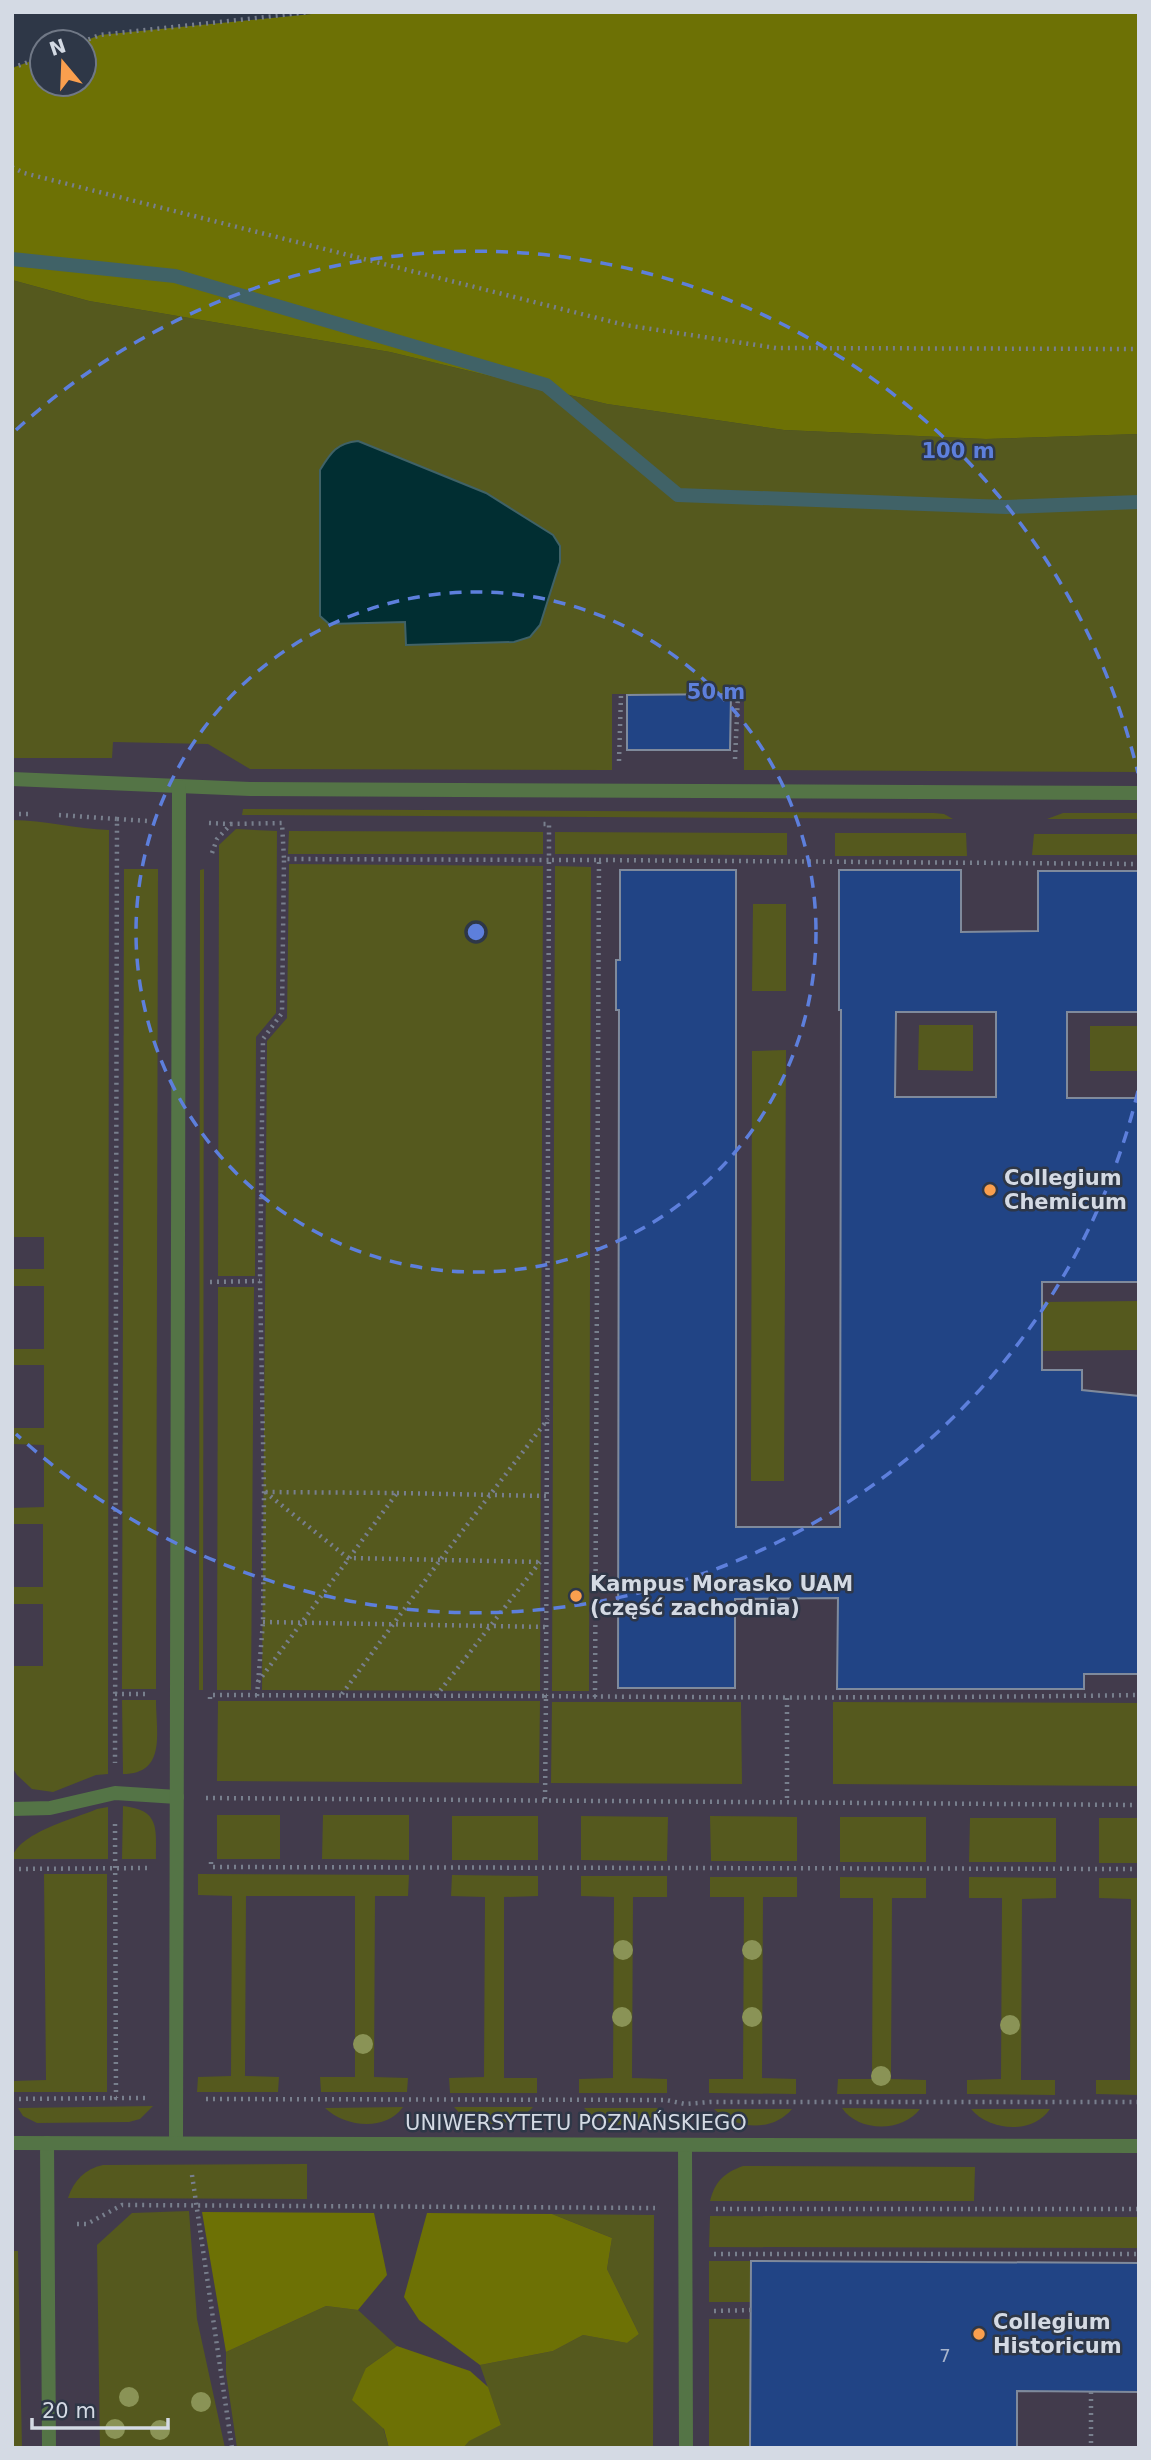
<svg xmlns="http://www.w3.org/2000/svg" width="1151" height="2460" font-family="'DejaVu Sans',sans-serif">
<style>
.education{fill:#423b4c}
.green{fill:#55591e}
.forest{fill:#6d7105}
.water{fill:#012e32;stroke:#406267;stroke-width:2}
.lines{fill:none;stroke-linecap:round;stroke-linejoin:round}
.stream{stroke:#406267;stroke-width:14}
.building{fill:#214485;stroke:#7f8a9c;stroke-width:2;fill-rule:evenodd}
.path{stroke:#787f8d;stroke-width:4.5;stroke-dasharray:2 5;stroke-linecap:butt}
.lane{stroke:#547446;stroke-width:14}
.street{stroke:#547446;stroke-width:14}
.tree{fill:#8a9356}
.ring{fill:none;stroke:#5d7fdc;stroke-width:3.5;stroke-dasharray:12 9}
.poi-dot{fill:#fa9f4e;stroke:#2e3747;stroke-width:2.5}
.labels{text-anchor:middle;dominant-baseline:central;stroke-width:5;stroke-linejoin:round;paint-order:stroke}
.number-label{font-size:18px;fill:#a7b4cc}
.poi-label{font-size:21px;font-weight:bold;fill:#d4dae4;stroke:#2e3747;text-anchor:start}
.street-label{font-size:21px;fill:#d4dae4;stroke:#2e3747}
.centre{fill:#5d7fdc;stroke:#2e3747;stroke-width:3.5}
.ring-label{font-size:21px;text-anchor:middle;font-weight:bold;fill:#5d7fdc;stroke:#2e3747;stroke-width:5;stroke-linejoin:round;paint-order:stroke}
</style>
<rect width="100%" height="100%" fill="#2e3747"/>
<!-- education -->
<path class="education" d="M12 341 1139 744V2448H12Z"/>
<!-- green -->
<g class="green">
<path d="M12 280 89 301 390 352 607 404 784 430 986 439 1139 434V772L744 770V695L730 694H612V770L250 769 208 744 113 742 112 758H12Z"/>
<path d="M243 809 934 813 944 814 953 819 242 815Z"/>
<path d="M1063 813H1139V819H1047Z"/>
<path d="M12 820C45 820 76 829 109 830L108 1774 96 1775 53 1792 32 1789 17 1775 12 1767V1666H43V1604H12V1587H43V1524H12V1508L44 1507V1445L12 1444V1428H44V1365H12V1349H44V1286H12V1269H44V1237H12Z"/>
<path d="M236 829 277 831 276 1013 256 1037 255 1276H218L219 845Z"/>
<path d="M289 831 543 832V854H288Z"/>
<path d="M555 832 787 833V855L555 854Z"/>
<path d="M835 833H966L967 856H835Z"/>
<path d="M1034 834H1139V855H1032Z"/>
<path d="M289 864 543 866 540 1691 262 1690 267 1041 287 1018Z"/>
<path d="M555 866 591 867 589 1691H552Z"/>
<path d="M124 869H158L156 1689H122Z"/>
<path d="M204 869 203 1690H199L200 870Z"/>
<path d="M753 904H786V991H752Z"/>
<path d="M919 1025H973V1071L918 1070Z"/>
<rect x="1090" y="1026" width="49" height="45"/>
<path d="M786 1050 784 1481H751L752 1051Z"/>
<path d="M218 1287H254L251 1690H217Z"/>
<path d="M1139 1301V1350L1042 1351V1302Z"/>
<path d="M122 1700H156C156 1732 167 1774 123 1774Z"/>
<path d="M218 1701H540L539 1783 217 1781Z"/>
<path d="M552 1702H741L742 1784 551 1783Z"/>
<path d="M833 1702 1139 1703V1786L833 1784Z"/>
<path d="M123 1806C160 1810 156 1828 156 1859H122Z"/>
<path d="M108 1807V1859H12C17 1833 74 1819 97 1809Z"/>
<rect x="217" y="1815" width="63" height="44"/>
<path d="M323 1815H409V1860L322 1859Z"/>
<rect x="452" y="1816" width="86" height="44"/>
<path d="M581 1816 668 1817 667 1861 581 1860Z"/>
<path d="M710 1816 797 1817V1861H711Z"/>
<rect x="840" y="1817" width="86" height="45"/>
<path d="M970 1818H1056V1862H969Z"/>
<rect x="1099" y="1818" width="40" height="45"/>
<path d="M44 1874H107V2092H13V2081L46 2080Z"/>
<path d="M198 1874 409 1875 408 1896H375L374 2077 408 2078 407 2092H321L320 2077H355V1896H246L245 2076 279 2077 278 2092H197L198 2077 231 2076 232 1896 198 1895Z"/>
<path d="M452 1875 538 1876V1896L504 1897V2078H537V2093H450L449 2078 484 2077 485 1897 451 1896Z"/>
<path d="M581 1876H667V1897H633L632 2078 667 2079V2093H579V2079L613 2078 614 1897 581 1896Z"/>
<path d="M710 1877H797V1897H763L762 2078 796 2079V2094L709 2093V2079H743L744 1897H710Z"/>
<path d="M840 1877 926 1878V1898H892L891 2079 926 2080V2094H837L838 2079H872L873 1898H840Z"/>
<path d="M969 1877 1056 1878V1898L1022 1899 1021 2080H1055V2095L967 2094V2080L1001 2079 1002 1898H969Z"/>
<path d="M1099 1878H1139V2095L1096 2094V2080H1130L1131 1899 1099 1898Z"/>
<path d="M153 2106 140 2119 129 2122 37 2123 23 2116 18 2108Z"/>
<path d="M403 2107C385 2132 345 2127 325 2108Z"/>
<path d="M454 2107H533C513 2129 473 2130 454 2107Z"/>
<path d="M584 2108H663C643 2130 604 2131 584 2108Z"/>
<path d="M842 2108 920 2109C903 2132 859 2133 842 2108Z"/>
<path d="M714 2109H792C772 2133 735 2129 714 2109Z"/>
<path d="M971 2109H1050C1033 2135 989 2131 971 2109Z"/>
<path d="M307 2164V2199L68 2198C74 2180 85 2169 103 2165Z"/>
<path d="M743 2166 975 2167 974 2201H710C715 2181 724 2173 743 2166Z"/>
<path d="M189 2211 197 2319 225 2448H100L97 2245 132 2213Z"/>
<path d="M552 2214 654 2215 653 2448H463L468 2441 501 2425 480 2365 553 2351 583 2335 627 2343 639 2334 607 2269 612 2238Z"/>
<path d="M710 2216 1139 2217V2248L709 2247Z"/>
<path d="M12 2251H18L22 2448H12Z"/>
<rect x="709" y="2261" width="42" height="41"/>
<path d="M326 2306 358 2310 397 2346 366 2368 389 2448H237L226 2373V2352Z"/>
<path d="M709 2319H751L750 2448H709Z"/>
</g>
<!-- forest -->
<g class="forest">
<path d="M332 12H1139V434L986 439 784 430 607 404 390 352 89 301 12 280V68L42 57V84H84V42H82L100 35Z"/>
<path d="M202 2212 374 2213 387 2275 358 2310 326 2306 226 2352Z"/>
<path d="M427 2213 552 2214 612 2238 607 2269 639 2334 627 2343 583 2335 553 2351 480 2365 419 2320 404 2297Z"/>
<path d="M397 2346 470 2371 488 2387 501 2425 469 2441 463 2448H389L384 2429 352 2400 366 2368Z"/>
</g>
<!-- water -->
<path class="water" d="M358 441 486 493 553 535 560 546V562L540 625 530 637 514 642 406 645 405 622 329 624 320 616V470C331 452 337 443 358 441Z"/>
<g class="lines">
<!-- stream -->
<path class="stream" d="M12 259 175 276 546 385 678 495 1006 507 1139 502"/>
</g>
<!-- building -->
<g class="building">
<path d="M731 694 730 750H627V695Z"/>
<path d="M620 870H736V1527H840L841 1010H839V870H961V932L1038 931V871H1139V1012H1067V1098H1139V1282H1042V1370H1082V1390L1139 1396V1674H1084V1689H837L838 1598 735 1599V1688H618L619 1010H616V960H620ZM896 1012H996V1097H895Z"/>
<path d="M751 2261 1139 2263V2392L1017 2391V2448H750Z"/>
</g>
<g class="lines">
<!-- path -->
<g class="path">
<path d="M82 42 100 35 311 12"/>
<path d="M12 68 42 57"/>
<path d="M12 167 24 173 625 325 776 348 1139 349"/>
<path d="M735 759 738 695"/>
<path d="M619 761 621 695"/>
<path d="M12 814H29"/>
<path d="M59 815 117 819 115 1763"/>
<path d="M117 819 148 821"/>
<path d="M209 823 231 824"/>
<path d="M212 853 217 839 231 824 282 823 284 859"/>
<path d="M599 860 1139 864"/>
<path d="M210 1282 260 1281"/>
<path d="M265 1492 348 1558 540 1562"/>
<path d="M397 1493 547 1496"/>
<path d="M263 1622 546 1627"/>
<path d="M258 1682 397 1493 264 1492"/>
<path d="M115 1694H147"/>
<path d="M342 1694 441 1559 548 1419"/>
<path d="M257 1696 263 1622 264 1492 260 1281 263 1039 282 1013 284 859 549 860V824H543"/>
<path d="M436 1696 540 1562"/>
<path d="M595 1697 599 860H549L546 1696C743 1698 941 1698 1139 1695"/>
<path d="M787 1698V1803"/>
<path d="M210 1699V1695L546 1696 545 1801"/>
<path d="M206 1798 1139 1805"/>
<path d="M115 1824 116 2098H145"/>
<path d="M211 1862V1867L1139 1869"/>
<path d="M12 1869 147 1868"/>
<path d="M12 2099 116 2098"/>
<path d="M206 2099 666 2100 685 2104 710 2102H1139"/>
<path d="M192 2175 232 2448"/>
<path d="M716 2209H1139"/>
<path d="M77 2224H87L122 2205 655 2208"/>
<path d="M714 2254H1139"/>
<path d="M714 2311 751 2310"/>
<path d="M1091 2392V2448"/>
</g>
<!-- lane -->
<g class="lane">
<path d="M12 779 250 789 1139 793"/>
<path d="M12 1809 50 1808 115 1793 177 1797"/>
<path d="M47 2143 49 2448"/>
<path d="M176 2143 179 787"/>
<path d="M685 2145 686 2448"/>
</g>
<!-- street -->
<path class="street" d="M12 2143 1139 2146"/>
</g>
<!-- trees -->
<g class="tree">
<circle cx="623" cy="1950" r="10"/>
<circle cx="752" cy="1950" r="10"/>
<circle cx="622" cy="2017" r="10"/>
<circle cx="752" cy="2017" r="10"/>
<circle cx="1010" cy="2025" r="10"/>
<circle cx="363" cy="2044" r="10"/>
<circle cx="881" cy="2076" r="10"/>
<circle cx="129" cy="2397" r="10"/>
<circle cx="201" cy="2402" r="10"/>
<circle cx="115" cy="2429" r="10"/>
<circle cx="160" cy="2430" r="10"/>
</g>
<!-- distance rings -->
<g class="ring">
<circle cx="476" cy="932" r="340"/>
<path d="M1138 1091A681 681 0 0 1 16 1434M16 430A681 681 0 0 1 1138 773"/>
</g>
<!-- markers -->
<g class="poi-dot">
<circle cx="990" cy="1190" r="7"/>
<circle cx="576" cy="1596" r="7"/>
<circle cx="979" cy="2334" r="7"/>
</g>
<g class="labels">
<!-- number labels -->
<g class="number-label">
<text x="945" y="2355">7</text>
</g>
<!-- poi labels -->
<g class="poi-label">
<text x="1004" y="1178">Collegium<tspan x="1004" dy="24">Chemicum</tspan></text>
<text x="590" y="1584">Kampus Morasko UAM<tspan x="590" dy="24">(część zachodnia)</tspan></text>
<text x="993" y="2322">Collegium<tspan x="993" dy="24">Historicum</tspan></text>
</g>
<!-- street labels -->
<g class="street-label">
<text x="576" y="2123">UNIWERSYTETU POZNAŃSKIEGO</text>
</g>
</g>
<circle cx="476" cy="932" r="10" class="centre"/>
<g class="ring-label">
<text x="958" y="458">100 m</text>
<text x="716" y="699">50 m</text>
</g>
<!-- border -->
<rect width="1151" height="2460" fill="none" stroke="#d4dae4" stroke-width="28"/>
<!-- north arrow -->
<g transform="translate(63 63) rotate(341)"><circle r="33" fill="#2e3747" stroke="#707886" stroke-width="2"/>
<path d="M0-5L12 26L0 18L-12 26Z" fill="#fa9f4e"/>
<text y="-10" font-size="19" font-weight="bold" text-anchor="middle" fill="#d4dae4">N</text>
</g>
<!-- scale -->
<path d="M32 2418v10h136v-10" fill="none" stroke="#d4dae4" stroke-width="3.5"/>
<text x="42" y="2418" font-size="21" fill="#d4dae4" stroke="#2e3747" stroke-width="5" paint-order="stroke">20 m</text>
</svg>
